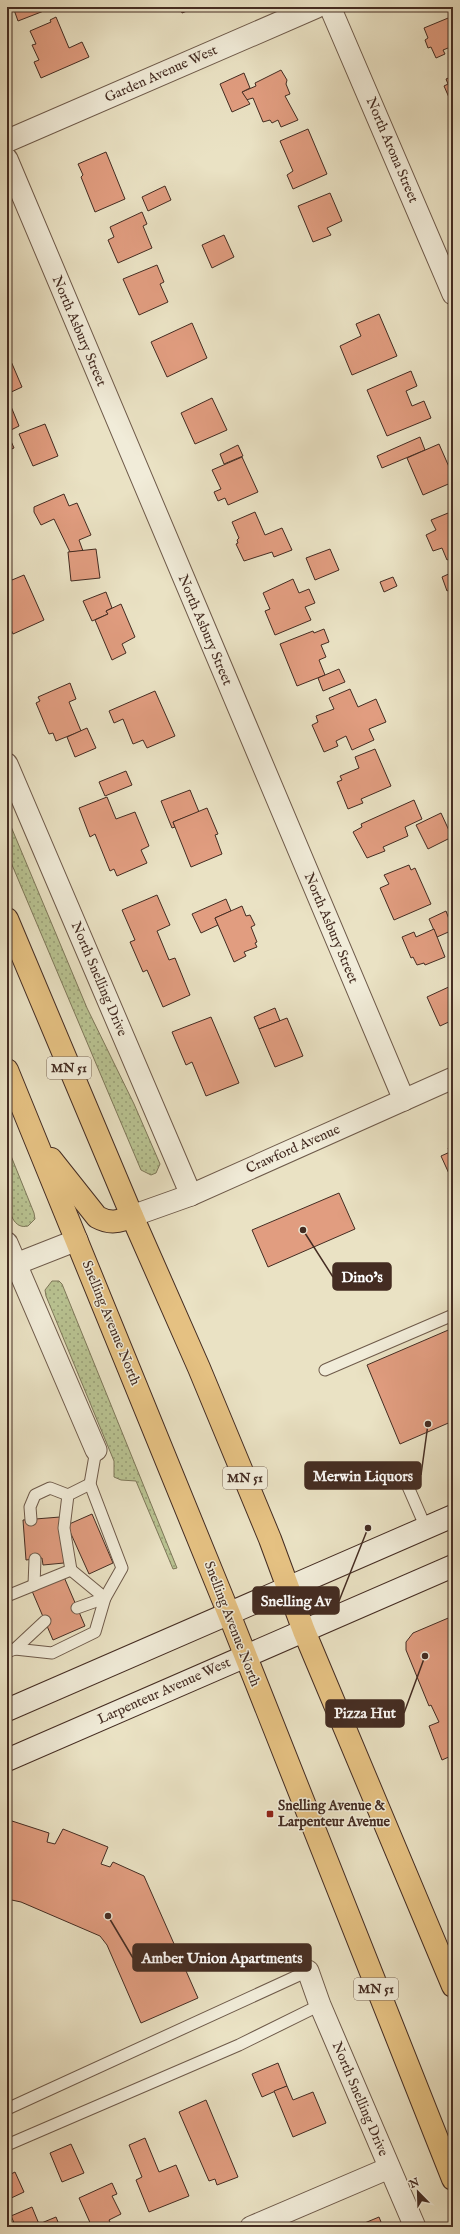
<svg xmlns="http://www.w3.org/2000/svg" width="460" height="2234" font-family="'IM FELL English',serif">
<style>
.grass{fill:url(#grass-dots);stroke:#7e785a}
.building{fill:#e19d80;stroke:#442c22}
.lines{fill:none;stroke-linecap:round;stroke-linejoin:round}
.service-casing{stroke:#6e5a4a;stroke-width:13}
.minor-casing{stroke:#6e5a4a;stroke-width:23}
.tertiary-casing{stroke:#6e5a4a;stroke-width:24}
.secondary-casing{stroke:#442c22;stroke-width:24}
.primary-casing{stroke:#442c22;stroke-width:24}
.service{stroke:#f1ecd9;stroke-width:11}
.minor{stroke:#f1ecd9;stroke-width:21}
.tertiary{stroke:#f1ecd9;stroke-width:22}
.secondary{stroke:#f1ecd9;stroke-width:22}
.primary{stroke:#e5c182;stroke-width:22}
.poi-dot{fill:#8f2418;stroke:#f1ecd9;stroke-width:1.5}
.labels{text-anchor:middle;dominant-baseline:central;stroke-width:3;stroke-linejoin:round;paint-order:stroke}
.shield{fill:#f1ecd9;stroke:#786659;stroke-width:1}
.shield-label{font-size:13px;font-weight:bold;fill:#442c22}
.street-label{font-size:14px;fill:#442c22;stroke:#f1ecd9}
.poi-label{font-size:14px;font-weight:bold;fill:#442c22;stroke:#f1ecd9;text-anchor:start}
.leader{fill:none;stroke:#442c22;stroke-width:1.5}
.callout-dot{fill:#442c22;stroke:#f1ecd9;stroke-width:1.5}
.callout{fill:#442c22;stroke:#442c22;stroke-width:1.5}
.callout-label{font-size:15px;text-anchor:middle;font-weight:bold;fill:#fff}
</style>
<defs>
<pattern id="grass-dots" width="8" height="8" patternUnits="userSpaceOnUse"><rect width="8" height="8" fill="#b9c392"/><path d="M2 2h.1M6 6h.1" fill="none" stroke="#989f77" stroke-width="1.8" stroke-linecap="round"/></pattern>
</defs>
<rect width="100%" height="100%" fill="#eae2c4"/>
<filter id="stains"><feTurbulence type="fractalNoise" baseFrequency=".005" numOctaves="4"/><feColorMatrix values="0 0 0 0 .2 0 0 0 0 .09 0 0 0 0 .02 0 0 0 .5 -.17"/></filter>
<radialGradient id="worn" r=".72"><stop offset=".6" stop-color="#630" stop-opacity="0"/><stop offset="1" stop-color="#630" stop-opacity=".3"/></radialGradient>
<!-- grass -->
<g class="grass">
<path d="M7 817 87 1008 134 1104 160 1164 156 1173 151 1175 141 1170 7 853Z"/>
<path d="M7 1146 34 1213 35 1219 28 1226C0 1233 7 1163 7 1146Z"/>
<path d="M52 1281H59L62 1284 177 1568 173 1569 136 1481 121 1480 114 1477V1461L46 1296 45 1290Z"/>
</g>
<!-- building -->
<g class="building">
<path d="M13 7H54L18 21Z"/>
<path d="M180 7H197L182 13Z"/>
<path d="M453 16V46L443 50 445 54 436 58 431 47 428 48 425 40 428 38 424 28Z"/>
<path d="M56 17 69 48 82 42 89 57 41 78 34 62 39 60 32 45 36 44 30 31 51 22 50 20Z"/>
<path d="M281 70 287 80 286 84 290 94 285 96 298 120 281 127 278 120 272 123 270 120 263 122 253 98 246 100 242 92 256 86 255 83Z"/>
<path d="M244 73 250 88 242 92 250 104 232 112 220 84Z"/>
<path d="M453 76V101L451 102 444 86 448 84 446 79Z"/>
<path d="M308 129 327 174 293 189 287 175 293 171 280 141Z"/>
<path d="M106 152 125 199 95 212 81 177 83 175 78 164Z"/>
<path d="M165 186 171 200 148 211 142 197Z"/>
<path d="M330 193 342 221 327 228 331 235 313 242 298 206Z"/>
<path d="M142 212 147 224 143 226 152 248 118 263 108 240 114 237 110 227Z"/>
<path d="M224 235 234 257 212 268 202 245Z"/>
<path d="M157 265 164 282 160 284 168 302 139 315 123 279Z"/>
<path d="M379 314 397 356 352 375 340 346 361 336 356 324Z"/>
<path d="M192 323 207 358 167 377 151 342Z"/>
<path d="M7 352 22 387 7 394Z"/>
<path d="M411 371 417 386 406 391 412 406 424 401 431 418 387 436 367 390Z"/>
<path d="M212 398 227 430 195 444 181 413Z"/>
<path d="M10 404 19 426 7 432 14 448 7 451V405Z"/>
<path d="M45 424 58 456 33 466 19 434Z"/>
<path d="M420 437 425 450 382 468 377 456Z"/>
<path d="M439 444 453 476V482L423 495 407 458Z"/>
<path d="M238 445 243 456 224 464 220 454Z"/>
<path d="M242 457 258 492 228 505 225 498 218 501 214 492 221 489 212 470Z"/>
<path d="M64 494 69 506 77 503 91 535 79 540 83 551 70 552 54 519 41 525 34 512V507Z"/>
<path d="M453 511V557L447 560 442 548 433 551 426 535 436 530 431 520Z"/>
<path d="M255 512 265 535 282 528 292 550 274 557 272 552 244 561 236 544 238 543 237 540 239 538 232 522Z"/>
<path d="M96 549 100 578 71 581 68 552Z"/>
<path d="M330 549 339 570 315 580 306 558Z"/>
<path d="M7 567 12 580 24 575 44 620 13 634 7 621Z"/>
<path d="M453 572V588L447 591 442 577Z"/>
<path d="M393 577 397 586 384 592 380 582Z"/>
<path d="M293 579 299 593 309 589 315 603 305 607 311 620 275 635 265 611 270 609 263 593Z"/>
<path d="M106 592 112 608 106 611 108 614 92 621 83 601Z"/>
<path d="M121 604 135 637 122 644 126 653 112 660 95 620 108 614 106 611Z"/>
<path d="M324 629 329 642 321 645 326 657 319 660 325 675 297 686 280 644 313 631 314 633Z"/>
<path d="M339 669 345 682 323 691 318 678Z"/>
<path d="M70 683 76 699 69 702 81 731 56 741 53 733 49 734 36 703 40 701 38 697Z"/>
<path d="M350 689 358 707 376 699 386 722 369 729 374 740 352 750 346 736 336 741 338 746 324 752 312 725 318 722 316 716 334 709 329 698Z"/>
<path d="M155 691 175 736 147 748 143 740 133 744 123 719 114 723 109 711Z"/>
<path d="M87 728 96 748 75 757 67 737Z"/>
<path d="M375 749 391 786 361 799 363 803 348 809 337 782 342 780 340 776 359 768 355 757Z"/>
<path d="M126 771 132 785 105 796 99 782Z"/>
<path d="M190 790 199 812 173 822 175 827 172 828 161 801Z"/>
<path d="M107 797 116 819 135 812 149 846 141 850 147 863 117 876 114 869 110 871 95 834 90 837 79 808Z"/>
<path d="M414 800 422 819 405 827 408 836 383 847 385 851 367 858 353 832 362 827 361 824Z"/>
<path d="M207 808 218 834 215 835 222 854 191 867 173 822Z"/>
<path d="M441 813 452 837 428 849 416 825Z"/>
<path d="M409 865 411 870 415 868 431 904 394 920 380 888 389 884 384 875Z"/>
<path d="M157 895 170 925 157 931 169 960 175 958 190 995 163 1007 147 970 143 972 130 942 135 940 122 910Z"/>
<path d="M226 899 231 911 215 918 218 925 201 933 192 914Z"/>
<path d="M242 906 246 916 250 915 255 925 251 927 257 942 255 943 257 947 244 952 246 956 234 962 215 918Z"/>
<path d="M446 911 453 930 437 937 429 919Z"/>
<path d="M434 929 445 957 425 965 424 963 417 965 413 957 411 958 402 937 414 932 416 937Z"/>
<path d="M453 985V1020L440 1026 427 997Z"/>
<path d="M275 1008 280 1021 259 1029 254 1017Z"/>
<path d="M211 1017 239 1083 206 1096 192 1062 186 1065 172 1032Z"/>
<path d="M287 1018 303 1056 275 1067 259 1029Z"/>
<path d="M453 1145V1177L451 1178 441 1156 450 1152 448 1148Z"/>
<path d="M339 1193 355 1229 268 1267 252 1230Z"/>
<path d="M453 1328V1421L400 1444 367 1365Z"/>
<path d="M92 1514 113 1563 89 1574 67 1525Z"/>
<path d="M60 1517 64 1563 43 1565 42 1558 26 1560 23 1520Z"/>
<path d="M64 1577 85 1626 53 1640 32 1591Z"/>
<path d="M453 1616V1760L451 1756 442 1760 429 1726 439 1722 431 1705 429 1706 406 1650V1642L413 1633Z"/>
<path d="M12 1821 49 1833 47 1842 55 1844 63 1829 108 1847 101 1864 110 1867 113 1862 144 1876 198 1998 141 2023 107 1945 100 1936 21 1902 7 1899V1824Z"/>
<path d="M278 2063 287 2086 262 2097 252 2074Z"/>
<path d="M287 2086 293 2100 313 2092 326 2123 293 2137 274 2091Z"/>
<path d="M206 2100 238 2177 217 2185 215 2179 209 2181 179 2112Z"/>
<path d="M145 2138 159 2172 176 2165 189 2196 149 2212 136 2180 142 2177 129 2145Z"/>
<path d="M71 2144 84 2173 62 2182 50 2153Z"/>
<path d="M15 2172 24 2192 7 2200V2176Z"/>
<path d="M112 2183 117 2194 112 2196 121 2214 109 2220 111 2224 105 2227H92L79 2198Z"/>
<path d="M32 2207 39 2224 56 2217 60 2227H16L11 2216Z"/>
<path d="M379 2217 383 2227H355Z"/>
</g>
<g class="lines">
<defs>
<g id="service">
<path d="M325 1370 453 1315"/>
<path d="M406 1482 426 1528"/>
<path d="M31 1520 30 1507 35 1495 50 1488 68 1495"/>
<path d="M34 1585 35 1559"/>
<path d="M7 1596 71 1570 64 1528 68 1495 90 1484"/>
<path d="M77 1608 105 1598 122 1568 90 1484 96 1450"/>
<path d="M15 1649 52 1653 95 1632 105 1598 71 1570"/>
<path d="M7 1652 15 1649 45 1621"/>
<path d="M7 2109 308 1971"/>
<path d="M7 2145 239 2045 320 2005"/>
</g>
<g id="minor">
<path d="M330 7 453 294"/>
<path d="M7 159 404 1100"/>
<path d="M7 764 191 1195"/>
<path d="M132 1216 191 1195 453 1078"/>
<path d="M7 1243 96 1450"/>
<path d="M16 1264 77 1240"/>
<path d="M308 1971 320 2005 415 2227"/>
<path d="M251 2227 389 2168"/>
</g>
<path id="tertiary" d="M7 141 316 7"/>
<g id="secondary">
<path d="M7 1710 453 1516"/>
<path d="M7 1760 453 1566"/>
</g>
<g id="primary">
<path d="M7 919 132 1216 199 1368 270 1539 304 1631 453 1986"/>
<path d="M7 1070 229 1614 453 2179"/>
<path d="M51 1159 97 1217C110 1224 119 1222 132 1216"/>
</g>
</defs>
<!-- service casing -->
<use href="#service" class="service-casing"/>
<!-- minor casing -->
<use href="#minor" class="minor-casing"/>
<!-- tertiary casing -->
<use href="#tertiary" class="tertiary-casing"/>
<!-- secondary casing -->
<use href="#secondary" class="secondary-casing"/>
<!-- primary casing -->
<use href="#primary" class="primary-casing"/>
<!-- service -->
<use href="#service" class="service"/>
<!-- minor -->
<use href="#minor" class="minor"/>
<!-- tertiary -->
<use href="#tertiary" class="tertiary"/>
<!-- secondary -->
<use href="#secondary" class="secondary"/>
<!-- primary -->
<use href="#primary" class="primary"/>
</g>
<!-- markers -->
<rect class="poi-dot" x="266" y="1810" width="8" height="8" rx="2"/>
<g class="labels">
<!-- shield labels -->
<g class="shield">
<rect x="47" y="1057" width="44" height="22" rx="3"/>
<rect x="223" y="1467" width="44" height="22" rx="3"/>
<rect x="354" y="1978" width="44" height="22" rx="3"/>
</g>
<g class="shield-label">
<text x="69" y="1068">MN 51</text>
<text x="245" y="1478">MN 51</text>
<text x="376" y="1989">MN 51</text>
</g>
<!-- street labels -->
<g class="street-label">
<text transform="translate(161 74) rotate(-24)">Garden Avenue West</text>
<text transform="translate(392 150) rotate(67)">North Arona Street</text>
<text transform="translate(79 331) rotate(67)">North Asbury Street</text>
<text transform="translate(205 630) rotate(67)">North Asbury Street</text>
<text transform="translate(331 928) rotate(67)">North Asbury Street</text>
<text transform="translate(99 979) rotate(67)">North Snelling Drive</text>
<text transform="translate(293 1149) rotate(-24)">Crawford Avenue</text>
<text transform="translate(111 1323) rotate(68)">Snelling Avenue North</text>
<text transform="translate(232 1624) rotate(69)">Snelling Avenue North</text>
<text transform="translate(164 1691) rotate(-24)">Larpenteur Avenue West</text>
<text transform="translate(360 2099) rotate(67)">North Snelling Drive</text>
</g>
<!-- poi labels -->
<g class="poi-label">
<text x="278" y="1806">Snelling Avenue &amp;<tspan x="278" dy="16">Larpenteur Avenue</tspan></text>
</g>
</g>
<!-- callouts -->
<path class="leader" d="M303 1230L333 1277M428 1424L421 1475M368 1528L339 1601M425 1656L404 1713M108 1916L133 1958"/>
<g class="callout-dot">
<circle cx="303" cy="1230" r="4"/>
<circle cx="428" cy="1424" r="4"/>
<circle cx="368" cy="1528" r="4"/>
<circle cx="425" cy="1656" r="4"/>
<circle cx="108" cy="1916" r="4"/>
</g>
<g class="callout">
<rect x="333" y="1263" width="58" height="27" rx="4"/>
<rect x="305" y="1462" width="116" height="27" rx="4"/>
<rect x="253" y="1587" width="86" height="27" rx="4"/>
<rect x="326" y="1700" width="78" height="27" rx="4"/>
<rect x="133" y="1944" width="178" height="27" rx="4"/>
</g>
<g class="callout-label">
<text x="362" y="1282">Dino's</text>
<text x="363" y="1481">Merwin Liquors</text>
<text x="296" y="1606">Snelling Av</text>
<text x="365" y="1718">Pizza Hut</text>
<text x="222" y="1963">Amber Union Apartments</text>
</g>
<!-- margin -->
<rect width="460" height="2234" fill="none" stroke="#eae2c4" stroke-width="24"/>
<rect x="8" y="8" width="444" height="2218" fill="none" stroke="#442c22" stroke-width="2"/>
<rect x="12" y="12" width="436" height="2210" fill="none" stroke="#442c22"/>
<!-- north arrow -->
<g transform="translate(418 2192) rotate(337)" stroke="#f1ecd9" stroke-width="3" paint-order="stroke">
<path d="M0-3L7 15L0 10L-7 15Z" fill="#442c22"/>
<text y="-6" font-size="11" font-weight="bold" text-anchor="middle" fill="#442c22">N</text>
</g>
<rect width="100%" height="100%" filter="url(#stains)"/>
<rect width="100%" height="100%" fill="url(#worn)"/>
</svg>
